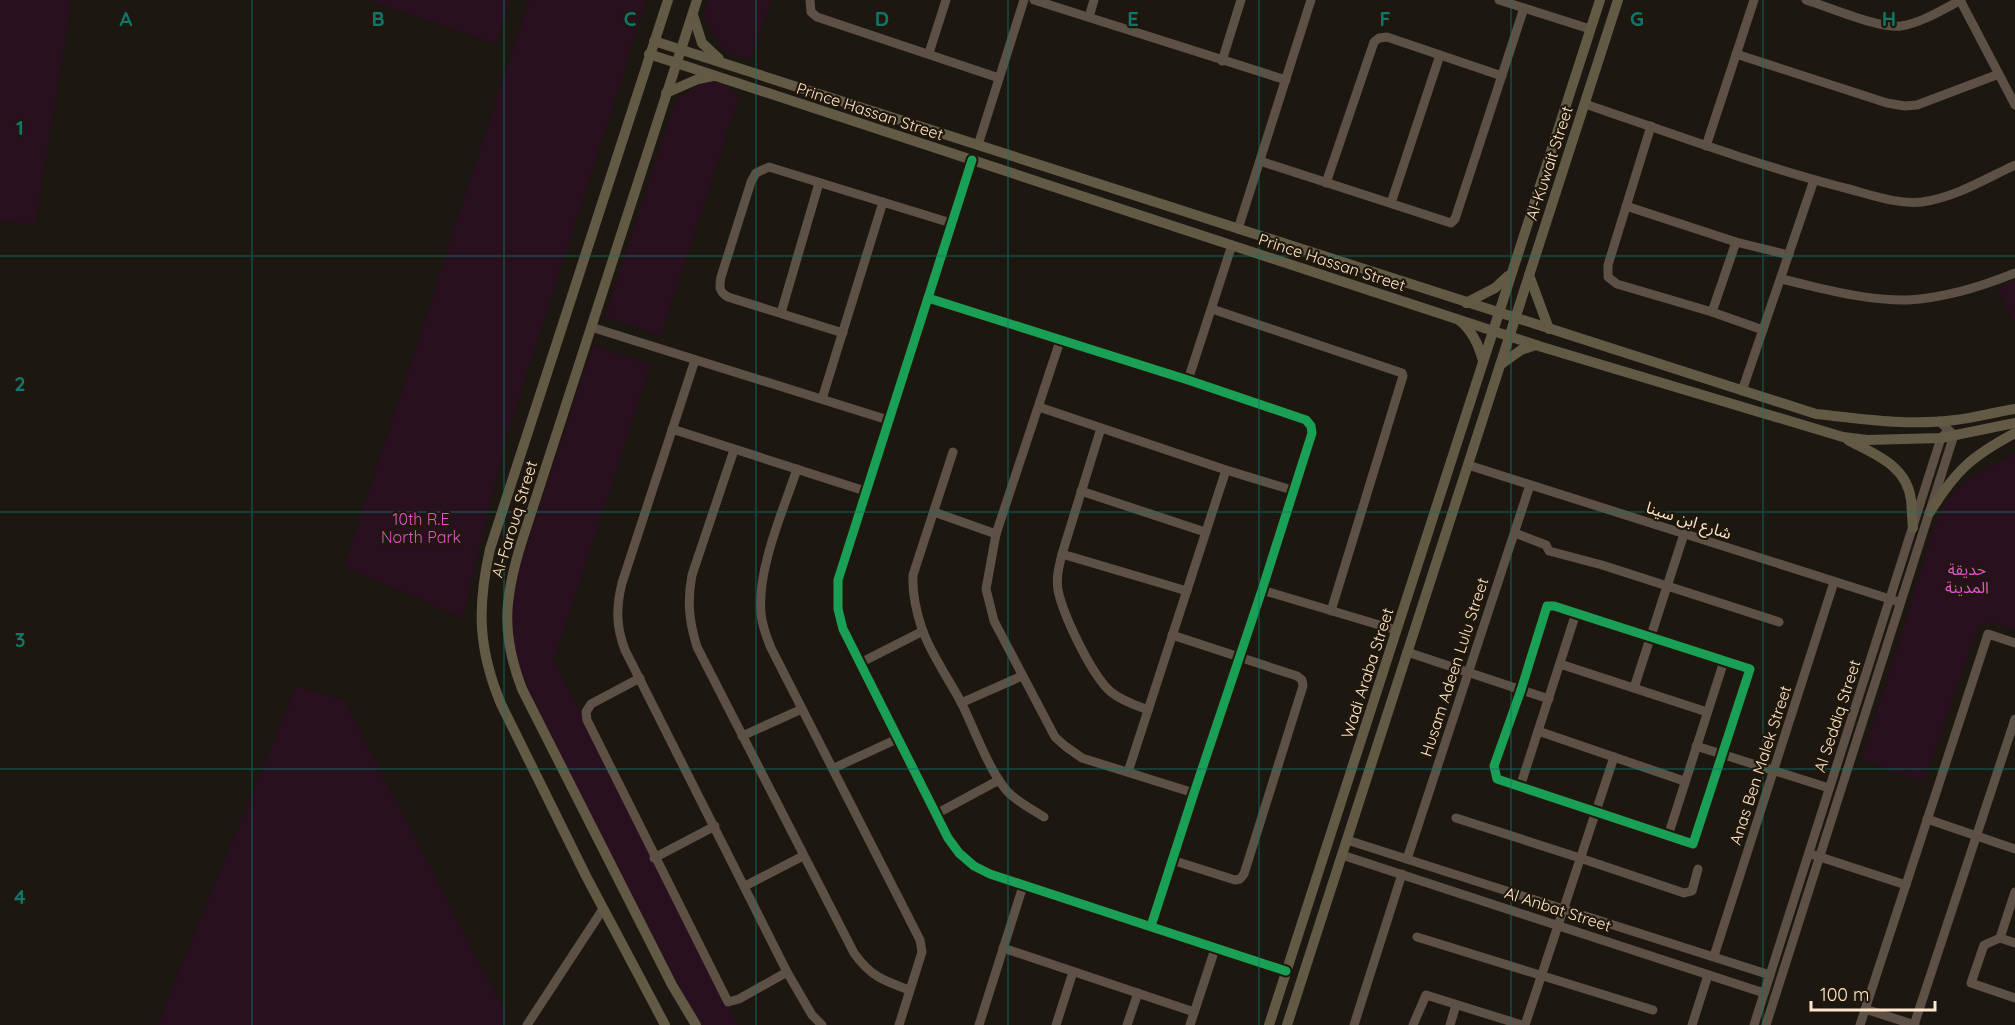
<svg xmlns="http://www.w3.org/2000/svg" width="2015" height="1025" font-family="Quicksand,'Noto Sans Arabic',sans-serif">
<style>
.green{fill:#29101f}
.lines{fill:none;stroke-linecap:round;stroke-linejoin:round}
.minor{stroke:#5d5045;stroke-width:9}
.major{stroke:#625a44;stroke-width:10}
.cycleway-casing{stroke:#21180c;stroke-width:13}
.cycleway{stroke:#1a9f57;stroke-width:9}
.grid{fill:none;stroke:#0f766e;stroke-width:1.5;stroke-opacity:0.55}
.labels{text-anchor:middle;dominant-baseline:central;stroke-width:4.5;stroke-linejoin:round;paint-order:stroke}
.street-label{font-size:16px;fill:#ffe6cc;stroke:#21180c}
.park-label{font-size:16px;fill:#e552d0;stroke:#21180c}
.grid-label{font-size:20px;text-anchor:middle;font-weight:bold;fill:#0f766e;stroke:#21180c;stroke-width:4.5;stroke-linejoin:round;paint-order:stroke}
</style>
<rect width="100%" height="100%" fill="#1c1711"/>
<!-- green -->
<g class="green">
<path d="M0 0H72L35 225 0 220Z"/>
<path d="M368 0H510L495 44Z"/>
<path d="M529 0H647L504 445 463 618 344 567Z"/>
<path d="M708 0H771L751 60 726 53 703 15Z"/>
<path d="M715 76 739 96 661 336 605 316 676 99Z"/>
<path d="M2015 280V323L1997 289Z"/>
<path d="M593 345 651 364 554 661 738 1025H697L513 665 510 608 514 584Z"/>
<path d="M2015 454V629L1991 622 1978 626 1924 782 1862 760 1938 516C1956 482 1982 470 2015 454Z"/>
<path d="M296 686 344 700 506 1015 502 1025H157Z"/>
</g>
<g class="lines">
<!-- minor -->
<g class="minor">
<path d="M810 0 811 12 817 17 999 78"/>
<path d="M1034 0 1286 80"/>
<path d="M1499 0 1590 29"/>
<path d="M1806 0C1829 7 1880 29 1901 26 1921 23 1942 10 1961 0"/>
<path d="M1960 0 2015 105"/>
<path d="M1089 17 1094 0"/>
<path d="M929 53 946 0"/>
<path d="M1736 54 1887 103 1905 106 1917 105 1999 74"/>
<path d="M1222 61 1241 0"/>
<path d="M1585 104C1670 133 1754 164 1841 187 1866 193 1896 205 1922 202 1956 197 1985 179 2015 165"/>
<path d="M1651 126 1608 265V277L1617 284 1712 312 1763 330"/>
<path d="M978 145 1024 0"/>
<path d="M1706 146 1754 0"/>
<path d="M972 160 838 580V609L843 629 948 838 959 853 974 866 990 874 1286 971"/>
<path d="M1260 161 1451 223 1455 219 1524 8"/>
<path d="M1326 183 1374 42 1379 38 1387 37 1502 76"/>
<path d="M1391 203 1440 55"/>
<path d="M1626 206 1736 242 1712 312"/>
<path d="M1238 229 1311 0"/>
<path d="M1736 242 1789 255"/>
<path d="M1781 279C1822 288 1865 301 1908 300 1945 298 1981 287 2015 273"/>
<path d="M928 298 1188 380 1306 420 1311 426 1312 433 1262 590 1194 793 1151 926"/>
<path d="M1212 309 1402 373 1403 376 1331 611"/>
<path d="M781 313 819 183"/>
<path d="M591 327 888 420"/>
<path d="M843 333 728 297C719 292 719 287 721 277L751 182 756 173 769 167 951 223"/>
<path d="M1060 341 996 534 986 589 994 621 1055 737 1065 746 1082 758 1194 793"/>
<path d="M695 360 622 583C616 607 616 627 625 650L787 972 812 1015 822 1025"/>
<path d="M1188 380 1232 245"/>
<path d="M1742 391 1814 180"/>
<path d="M822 399 883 202"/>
<path d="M1039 407 1226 470 1292 490"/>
<path d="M1101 428 1062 554C1059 566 1056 578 1058 590 1063 615 1092 676 1111 692 1122 701 1135 705 1148 710"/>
<path d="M672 429 865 491"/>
<path d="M734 450 692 575C687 601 689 621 697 647L854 953C870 976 884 981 909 990"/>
<path d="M953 452 913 575C912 594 916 611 922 629 931 654 948 678 961 702 974 728 988 769 1007 791 1017 802 1032 809 1044 817"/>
<path d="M1468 465 1896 601"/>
<path d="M797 469C783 511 757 569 761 613 762 625 766 636 771 648L920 940 922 952 899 1025"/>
<path d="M1081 491 1205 532"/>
<path d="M934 512 996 534"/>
<path d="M1515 533 1546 545 1549 551 1602 565 1779 622"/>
<path d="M1062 554 1187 591"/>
<path d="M1262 590 1396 630"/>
<path d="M1547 606H1554L1750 669 1693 844 1497 779 1494 766 1521 690Z"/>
<path d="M1407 652 1549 699"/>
<path d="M860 663 923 631"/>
<path d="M1560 664 1707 712"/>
<path d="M640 678 591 704 586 712 587 720 728 1002 739 999 787 972"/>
<path d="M1634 688 1684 534"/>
<path d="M961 703 1022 676"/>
<path d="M1538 731 1684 781"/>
<path d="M742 736 802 709"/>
<path d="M1696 746 1829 788"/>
<path d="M834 768 897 739"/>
<path d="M1128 772 1226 470"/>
<path d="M1520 787 1576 613"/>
<path d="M936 814 999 780"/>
<path d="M1456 818 1580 858 1684 893 1692 891 1698 869"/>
<path d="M1927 819 2015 849"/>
<path d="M1668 836 1724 661"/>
<path d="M1347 840 1770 975"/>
<path d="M1342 855 1764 993"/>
<path d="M1814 855 1906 885"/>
<path d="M654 858 715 826"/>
<path d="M1407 859 1530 485"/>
<path d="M1172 860 1235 880 1240 879 1244 874 1303 686 1302 680 1297 676 1172 635"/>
<path d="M745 886 803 856"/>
<path d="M1417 937 1653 1010"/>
<path d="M2000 938 2015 892"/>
<path d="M2015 943 2000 938 1984 945 1971 983 2015 998"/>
<path d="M1003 948 1194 1012"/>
<path d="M1714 956 1834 582"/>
<path d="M1865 1009 1915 1025"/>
<path d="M527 1025 603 909"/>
<path d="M979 1025 1023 886"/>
<path d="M1056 1025 1073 972"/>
<path d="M1127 1025 1138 993"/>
<path d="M1190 1025 1215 949"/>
<path d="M1354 1025 1402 874"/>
<path d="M1413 1025 1426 995 1522 1025"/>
<path d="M1450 1025 1456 1005"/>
<path d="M1525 1025 1614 757"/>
<path d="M1692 1025 1708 975"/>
<path d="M1754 1025 1941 438 1945 434"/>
<path d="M1766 1025 1954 435 1939 421"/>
<path d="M1860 1025 1988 634 2015 643"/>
<path d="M1914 1025 2015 719"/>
</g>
<!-- major -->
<g class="major">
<path d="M693 15 702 43 719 59"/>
<path d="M654 41 1816 414C1862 419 1909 426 1955 420 1975 418 1995 412 2015 409"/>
<path d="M649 54 1542 347 1843 437 1867 440 1941 438 2015 423"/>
<path d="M666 93 698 79 713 76"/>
<path d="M1529 275 1549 329"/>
<path d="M1466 303 1495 288 1508 276"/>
<path d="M1460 321C1473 331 1479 346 1483 361"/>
<path d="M1500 365 1521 350 1536 345"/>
<path d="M1848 440C1874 454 1907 465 1911 500 1912 509 1912 519 1913 528"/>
<path d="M1930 512C1956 470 1972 456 2015 433"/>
<path d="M665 1025 586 876 501 704C478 649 477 607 490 549L668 0"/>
<path d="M696 1025 672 985 522 689C501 634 504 599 521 544L697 0"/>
<path d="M1269 1025 1600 0"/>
<path d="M1287 1025 1618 0"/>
</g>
<defs>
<g id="cycleway">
<path d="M972 160 838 580V609L843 629 948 838 959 853 974 866 990 874 1286 971"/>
<path d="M928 298 1188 380 1306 420 1311 426 1312 433 1262 590 1194 793 1151 926"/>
<path d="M1547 606H1554L1750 669 1693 844 1497 779 1494 766 1521 690Z"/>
</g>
</defs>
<!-- cycleway casing -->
<use href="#cycleway" class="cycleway-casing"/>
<!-- cycleway -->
<use href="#cycleway" class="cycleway"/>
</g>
<!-- grid -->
<path class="grid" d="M252 0V1025M504 0V1025M756 0V1025M1008 0V1025M1259 0V1025M1511 0V1025M1763 0V1025M0 256H2015M0 512H2015M0 769H2015"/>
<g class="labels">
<!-- street labels -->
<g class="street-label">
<text transform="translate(870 111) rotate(18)">Prince Hassan Street</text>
<text transform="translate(1549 163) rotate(-72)">Al-Kuwait Street</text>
<text transform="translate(1332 262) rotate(18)">Prince Hassan Street</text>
<text transform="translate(514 519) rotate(-73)">Al-Farouq Street</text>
<text transform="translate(1689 520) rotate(18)">شارع ابن سينا</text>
<text transform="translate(1454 667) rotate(-72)">Husam Adeen Lulu Street</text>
<text transform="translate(1367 673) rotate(-72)">Wadi Araba Street</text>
<text transform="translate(1837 716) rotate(-72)">Al Seddiq Street</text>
<text transform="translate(1760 765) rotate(-72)">Anas Ben Malek Street</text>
<text transform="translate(1558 909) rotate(18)">Al Anbat Street</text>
</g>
<!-- park labels -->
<g class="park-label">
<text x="421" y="519">10th R.E<tspan x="421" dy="18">North Park</tspan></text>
<text x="1967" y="569">حديقة<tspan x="1967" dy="18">المدينة</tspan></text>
</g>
</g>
<g class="grid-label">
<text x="126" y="26">A</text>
<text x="378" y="26">B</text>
<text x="630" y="26">C</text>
<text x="882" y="26">D</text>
<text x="1133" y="26">E</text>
<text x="1385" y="26">F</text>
<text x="1637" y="26">G</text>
<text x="1889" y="26">H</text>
<text x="20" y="135">1</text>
<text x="20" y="391">2</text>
<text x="20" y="647">3</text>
<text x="20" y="904">4</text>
</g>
<!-- scale -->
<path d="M1811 1001v9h124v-9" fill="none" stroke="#ffe6cc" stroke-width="3"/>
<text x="1820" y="1001" font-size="18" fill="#ffe6cc" stroke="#21180c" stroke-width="4.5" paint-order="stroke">100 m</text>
</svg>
